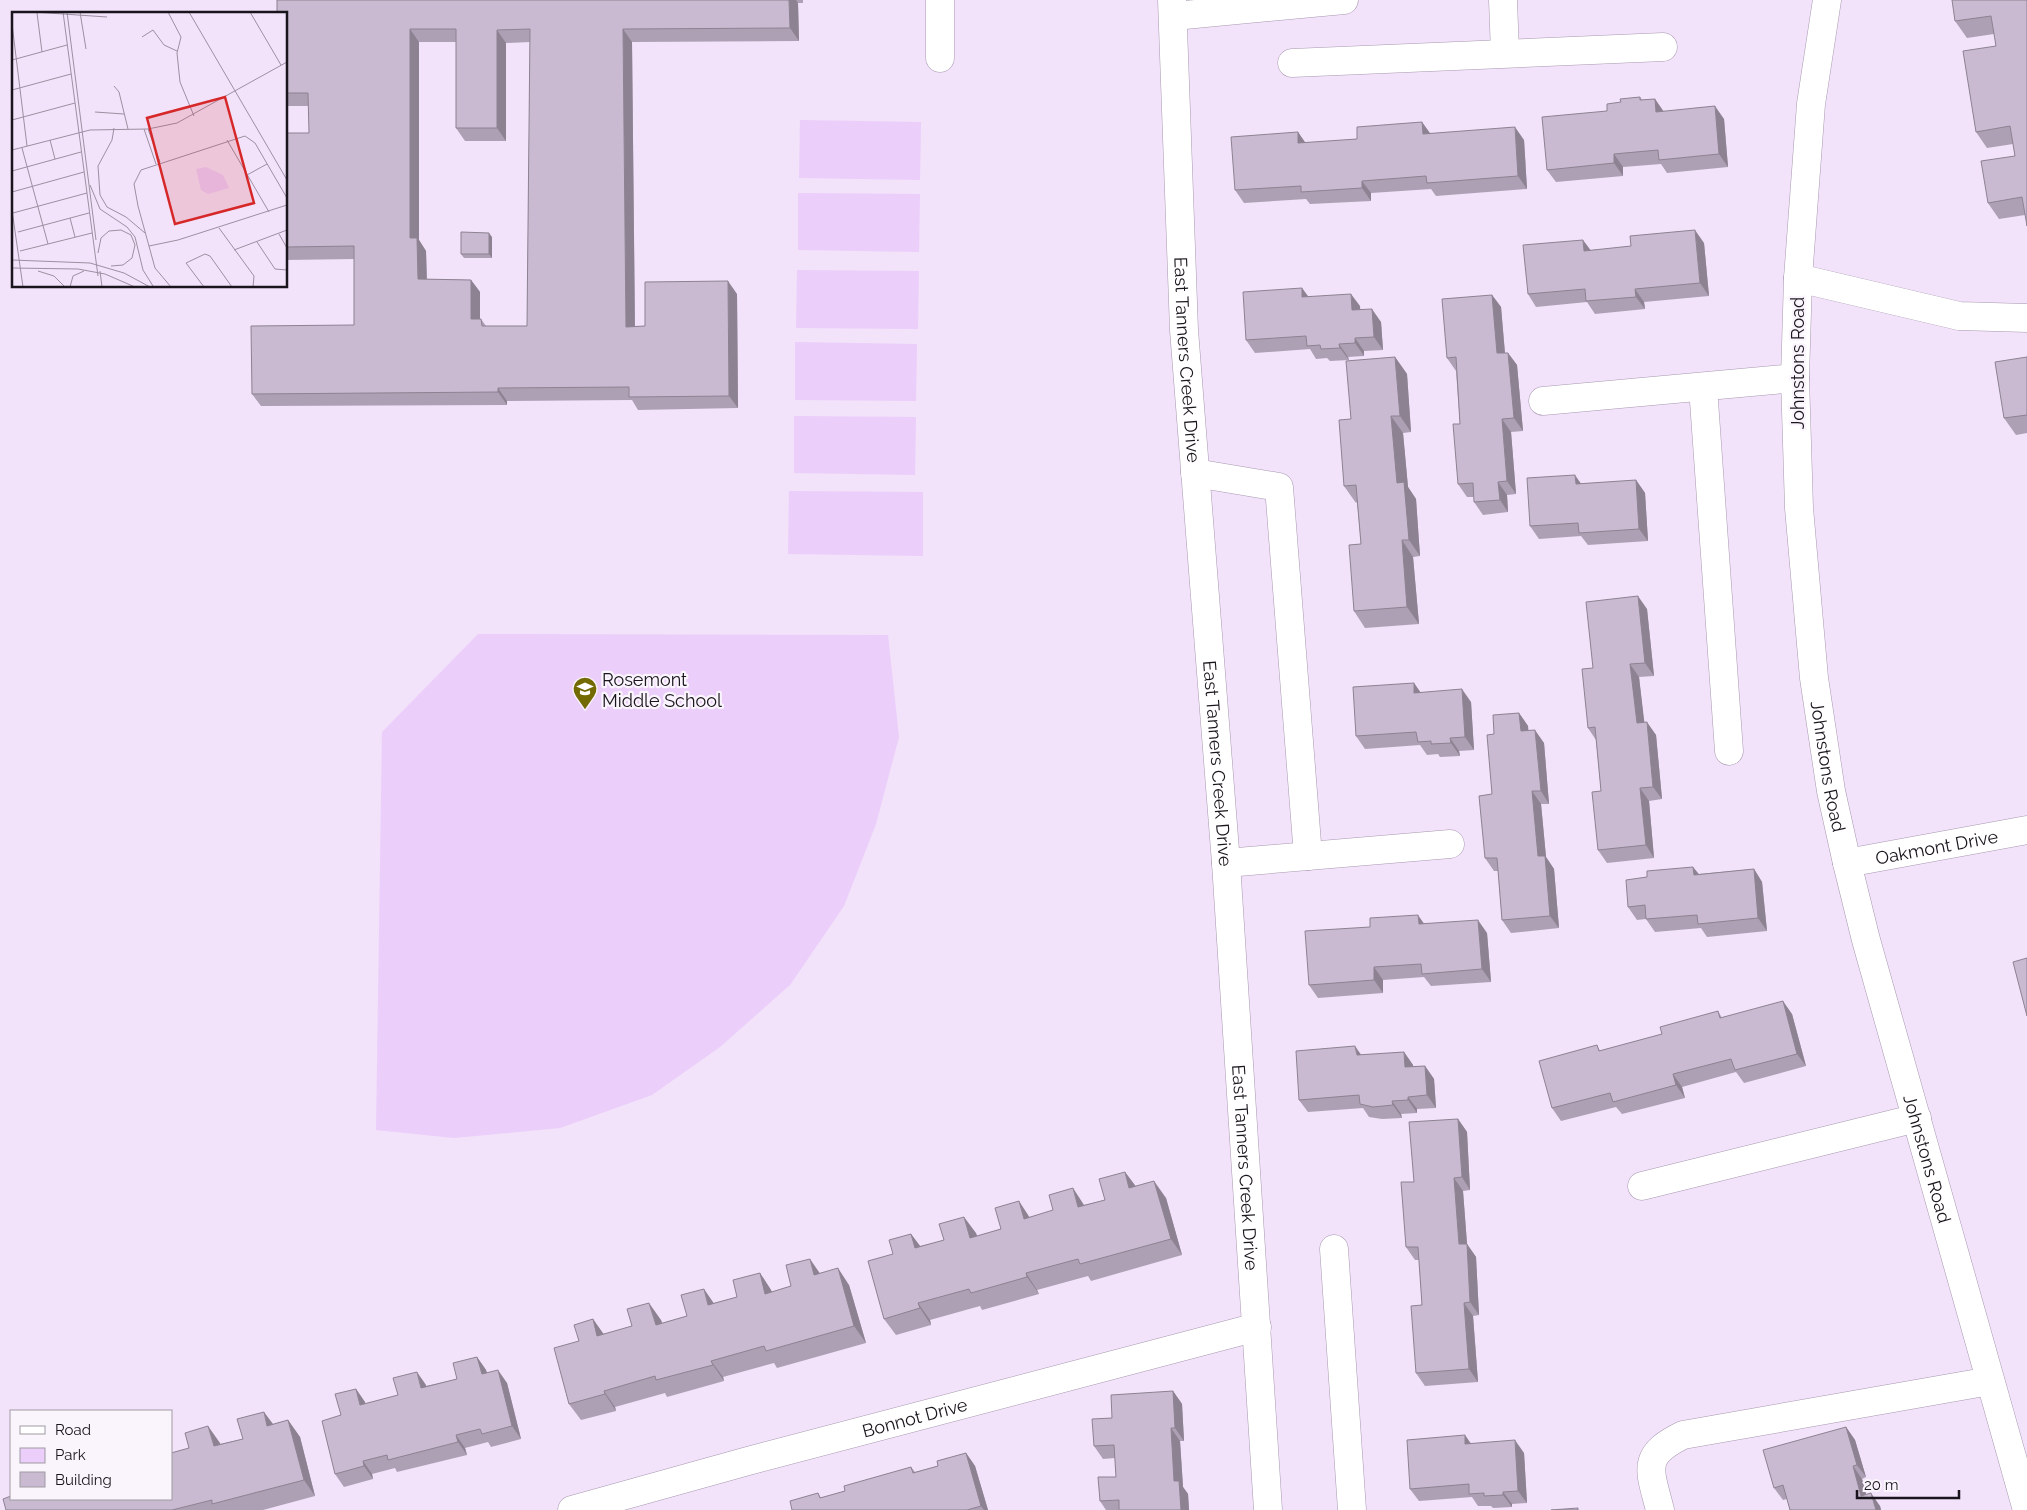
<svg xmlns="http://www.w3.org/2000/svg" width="2027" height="1510" font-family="Raleway,sans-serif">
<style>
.green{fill:#ebcefa}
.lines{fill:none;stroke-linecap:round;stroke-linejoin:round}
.minor-casing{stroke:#a799af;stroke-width:29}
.minor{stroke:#fff;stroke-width:28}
.wall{fill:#ada0b4;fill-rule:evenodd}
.shaded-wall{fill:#8d8292}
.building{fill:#c9bad1;stroke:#8d8292;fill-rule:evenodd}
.labels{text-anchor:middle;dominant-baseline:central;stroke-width:4.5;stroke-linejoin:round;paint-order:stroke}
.street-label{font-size:18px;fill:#1a151d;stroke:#faf4fd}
.poi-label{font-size:18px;fill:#1a151d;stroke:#faf4fd;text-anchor:start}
.inset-road{fill:none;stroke:#9c90a2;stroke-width:1}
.view{fill:#d62828;fill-opacity:0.15;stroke:#d62828;stroke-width:2.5}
.inset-edge{fill:none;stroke:#1a151d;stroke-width:2.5}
</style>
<rect width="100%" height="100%" fill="#f2e2fa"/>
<!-- green -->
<g class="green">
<path d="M800 120 921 122 920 180 799 178Z"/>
<path d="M798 193 920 194 919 252 798 250Z"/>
<path d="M797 270 919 271 918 329 796 328Z"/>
<path d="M795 342 917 344 916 401 795 400Z"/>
<path d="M794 416 916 417 915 475 794 473Z"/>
<path d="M789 491 923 492V556L788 554Z"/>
<path d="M478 634 888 635 899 737 876 824 844 906 790 985 720 1047 652 1095 560 1128 454 1138 376 1130 382 732Z"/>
</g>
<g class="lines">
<defs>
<g id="minor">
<path d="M940 0V58"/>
<path id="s1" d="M1172 0 1184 330 1226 863 1268 1510"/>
<path d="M1503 0 1505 53"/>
<path id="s2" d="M1827 0 1811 104 1798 278 1795 378 1799 508 1814 678 1831 791 1847 863 1866 940 2027 1510"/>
<path d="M1174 16 1344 0"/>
<path d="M1292 63 1663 47"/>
<path d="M1798 278 1959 316 2027 318"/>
<path d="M1703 387 1729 751"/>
<path d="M1543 401 1795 378"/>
<path d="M1195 473 1279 487 1308 856"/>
<path d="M1226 863 1450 844"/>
<path id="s3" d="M1847 863 2027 830"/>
<path d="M1642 1186 1917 1118"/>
<path d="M1334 1249 1352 1510"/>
<path id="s4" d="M572 1510 748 1461 1257 1327"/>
<path d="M1660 1510C1650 1470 1640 1456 1683 1435L1990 1381"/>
</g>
</defs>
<!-- minor casing -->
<use href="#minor" class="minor-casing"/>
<!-- minor -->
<use href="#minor" class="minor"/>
</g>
<!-- wall -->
<g class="wall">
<path d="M277 0H803V3H798L799 41 632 42 635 327 645 326 737 294 738 408 638 410 632 400 507 401V405L261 406 252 394 354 325V259L286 260V133H309V106H286V14ZM419 42H456V128L465 141H506V43L530 42 527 326H486L481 319H480V292L471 280 427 279 426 251 419 240Z"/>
<path d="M2027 0 2025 215 1999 219 1988 203 2015 156 2013 144 1987 148 1976 132 1996 46 1994 34 1967 38 1955 21Z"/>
<path d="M1640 97 1642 100 1655 99 1663 111 1724 119 1728 167 1667 173 1661 164 1623 167V176L1556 182 1547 170 1607 111 1621 102Z"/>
<path d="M1422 122 1430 133 1524 140 1527 189 1436 196 1431 189 1371 193V201L1310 204 1306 199 1244 203 1235 190 1298 132 1305 143 1357 139Z"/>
<path d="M492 237V258H464L461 254Z"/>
<path d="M1704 243 1709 296 1644 302 1645 309 1595 314 1587 302 1536 307 1528 294 1591 250Z"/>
<path d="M1302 288 1308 296 1360 306V310L1381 322 1383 350 1364 351V356L1348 357 1349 360 1330 361 1327 358 1316 359 1310 349 1255 353 1246 340Z"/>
<path d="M1492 295 1501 307 1505 353H1508L1517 365 1523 431 1511 432 1516 494 1507 495 1508 512 1483 515 1474 502V497H1467L1458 484 1460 424 1456 371 1447 358Z"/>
<path d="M1395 357 1407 374 1411 432 1403 433 1408 487 1416 499 1420 556 1413 557 1419 624 1365 628 1354 611 1361 544 1357 502 1356 503 1344 486 1351 419Z"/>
<path d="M2027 357V433L2016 435 2004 418Z"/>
<path d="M1636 480 1645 493 1648 541 1588 545 1581 536 1539 539 1530 526 1582 484Z"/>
<path d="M1647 609 1654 676 1639 677 1644 723 1656 735 1662 799 1649 801 1654 858 1607 863 1598 850 1601 791 1596 740 1588 728 1593 668Z"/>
<path d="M1414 683 1420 692 1471 702 1474 750 1459 751 1460 756 1440 757 1438 754 1427 755 1420 745 1365 749 1356 736Z"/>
<path d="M1519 713 1528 726V731L1544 743 1549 804H1541L1546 857 1554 869 1559 928 1511 933 1502 920 1498 871H1494L1485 858 1492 794 1494 734Z"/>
<path d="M1693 867 1699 874 1754 869 1762 882 1767 931 1707 937 1701 928 1655 932 1646 919 1637 920 1628 907 1647 877Z"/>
<path d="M1424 924 1487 933 1491 982 1431 986 1424 977 1383 980V993L1318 998 1309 985Z"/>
<path d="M1718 1011 1722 1018 1792 1014 1806 1066 1744 1083 1736 1072 1682 1087 1685 1098 1622 1114 1616 1107 1561 1121 1552 1108 1597 1045 1600 1051 1662 1034Z"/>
<path d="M1404 1052 1413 1065V1067L1425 1066 1434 1079 1436 1108 1417 1109V1113L1401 1114 1402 1118 1382 1119 1369 1117 1363 1108 1308 1112 1299 1100 1361 1055Z"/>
<path d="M1458 1119 1467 1132 1470 1190 1463 1191 1467 1244 1476 1257 1479 1315 1473 1316 1478 1382 1425 1386 1416 1373 1422 1305 1419 1260H1415L1406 1247 1414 1182Z"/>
<path d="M1125 1172 1136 1187 1166 1198 1182 1255 1091 1281 1088 1276 1037 1290 1039 1294 982 1310 980 1306 930 1320 931 1325 896 1335 884 1319 893 1254 911 1234 920 1246 976 1233 977 1236 1001 1229 1030 1217 1084 1205 1105 1200Z"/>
<path d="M760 1273 771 1290 772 1292 791 1286 820 1273 849 1285 866 1343 777 1368 774 1363 723 1377 724 1381 667 1397 665 1393 615 1407 616 1411 581 1420 569 1404 579 1341 593 1319 603 1334 661 1320 662 1323 687 1316 714 1303 737 1297Z"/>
<path d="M477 1357 486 1370 487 1373 507 1383 521 1439 491 1447 488 1442 465 1448 467 1455 397 1472 395 1468 372 1474 373 1479 344 1487 335 1474 341 1415 356 1389 366 1404 398 1395 426 1385V1386L457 1379Z"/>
<path d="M1173 1391 1182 1404 1184 1441H1180L1183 1487 1188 1494 1189 1510H1106L1100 1501 1116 1477 1115 1458 1103 1459 1094 1446 1112 1418Z"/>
<path d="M288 1420 300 1437 315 1496 263 1510H6L171 1499 189 1448 220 1443V1444L243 1439 273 1424Z"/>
<path d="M1846 1427 1855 1440 1866 1477 1862 1479 1866 1495 1880 1506 1881 1510H1790L1787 1499 1783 1500 1774 1488Z"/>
<path d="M1470 1443 1524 1453 1527 1503 1512 1504V1507L1493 1508 1491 1506H1478L1472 1497 1419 1501 1410 1489Z"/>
<path d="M966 1453 975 1466 988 1510H792L818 1493 821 1498 845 1491 911 1467 915 1472 938 1466Z"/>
</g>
<!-- shaded-wall -->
<g class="shaded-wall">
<path d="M789 0H796L798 3 799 41 790 28Z"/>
<path d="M410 29 419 42V240L426 251 427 292 418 279 410 238Z"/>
<path d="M623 29 632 42 635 340 626 327Z"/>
<path d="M497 30 506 43V141L497 128Z"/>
<path d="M1655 99 1664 112H1656Z"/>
<path d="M1715 106 1724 119 1728 167 1719 154Z"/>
<path d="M1422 122 1431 135 1423 134Z"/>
<path d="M1515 127 1524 140 1527 189 1518 176Z"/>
<path d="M1298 132 1307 145 1298 143Z"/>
<path d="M1614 154 1623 167V176L1614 163Z"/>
<path d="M1362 181 1371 193V201L1362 188Z"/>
<path d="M1695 230 1704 243 1709 296 1700 283Z"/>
<path d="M489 233 492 237V258L489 254Z"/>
<path d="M1583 240 1592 252 1584 251Z"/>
<path d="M471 280 480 292V332L471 319Z"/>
<path d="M728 281 737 294 738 408 729 396Z"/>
<path d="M1302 288 1311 301 1302 297Z"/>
<path d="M1635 289 1644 302 1645 309 1636 297Z"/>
<path d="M1351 294 1360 306 1361 323 1352 310Z"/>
<path d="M1492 295 1501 307 1506 366 1497 353Z"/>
<path d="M1372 309 1381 322 1383 350 1374 337Z"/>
<path d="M1355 338 1364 351V356L1355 343Z"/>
<path d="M1339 344 1348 357 1349 360 1340 348Z"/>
<path d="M1508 353 1517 365 1523 431 1514 418Z"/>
<path d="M1395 357 1407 374 1411 432 1400 416Z"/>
<path d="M498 388 507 401V405L498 392Z"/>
<path d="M1391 416 1403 433 1408 487 1416 499 1420 556 1409 540 1397 483Z"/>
<path d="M1502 419 1511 432 1516 494 1507 481Z"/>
<path d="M1575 475 1584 488 1576 484Z"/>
<path d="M1636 480 1645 493 1648 541 1639 529Z"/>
<path d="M1498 482 1507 495 1508 512 1500 500Z"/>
<path d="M1402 540 1413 557 1419 624 1407 607Z"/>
<path d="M1638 596 1647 609 1654 676 1645 663Z"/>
<path d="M1630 664 1639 677 1646 736 1637 723Z"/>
<path d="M1414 683 1423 696 1414 693Z"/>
<path d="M1462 689 1471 702 1474 750 1465 737Z"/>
<path d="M1519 713 1528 726 1530 744 1521 731Z"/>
<path d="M1647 722 1656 735 1662 799 1653 787Z"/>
<path d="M1535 730 1544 743 1549 804 1541 791Z"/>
<path d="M1450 738 1459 751 1460 756 1451 743Z"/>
<path d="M1640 788 1649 801 1654 858 1646 845Z"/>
<path d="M1532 791 1541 804 1546 857 1554 869 1559 928 1550 916 1538 856Z"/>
<path d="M1693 867 1702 879 1694 875Z"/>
<path d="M1754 869 1762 882 1767 931 1758 918Z"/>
<path d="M1418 915 1427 928 1419 924Z"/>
<path d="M1478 920 1487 933 1491 982 1482 969Z"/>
<path d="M1374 967 1383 980V993L1374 980Z"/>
<path d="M1783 1001 1792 1014 1806 1066 1797 1054Z"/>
<path d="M1355 1046 1364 1059 1357 1055Z"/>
<path d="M1404 1052 1413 1065 1414 1080 1405 1067Z"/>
<path d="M1425 1066 1434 1079 1436 1108 1427 1095Z"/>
<path d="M1673 1074 1682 1087 1685 1098 1676 1085Z"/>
<path d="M1408 1097 1417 1109V1113L1408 1100Z"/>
<path d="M1392 1101 1401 1114 1402 1118 1393 1105Z"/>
<path d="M1458 1119 1467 1132 1470 1190 1462 1177Z"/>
<path d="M1125 1172 1137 1188H1129Z"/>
<path d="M1454 1178 1463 1191 1468 1257 1459 1244Z"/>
<path d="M1154 1181 1166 1198 1182 1255 1171 1239Z"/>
<path d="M1073 1188 1084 1205 1090 1224 1078 1207Z"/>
<path d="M1019 1201 1030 1218 1024 1219Z"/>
<path d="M964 1217 976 1233 982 1254 970 1238Z"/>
<path d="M911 1234 923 1250 915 1248Z"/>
<path d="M1467 1244 1476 1257 1479 1315 1470 1302Z"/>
<path d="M810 1259 821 1275H814Z"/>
<path d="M838 1268 849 1285 866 1343 854 1326Z"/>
<path d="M760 1273 771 1290 777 1310 765 1294Z"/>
<path d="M1026 1273 1037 1290 1039 1294 1027 1277Z"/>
<path d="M704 1289 715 1305H708Z"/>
<path d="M649 1303 661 1320 667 1341 656 1325Z"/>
<path d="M918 1303 930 1320 931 1325 920 1308Z"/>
<path d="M1464 1303 1473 1316 1478 1382 1469 1369Z"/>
<path d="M593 1319 605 1336H597Z"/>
<path d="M477 1357 486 1370 491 1387 482 1374Z"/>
<path d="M711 1361 723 1377 724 1381 713 1365Z"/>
<path d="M498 1370 507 1383 521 1439 512 1426Z"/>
<path d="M417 1372 426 1385 430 1401 421 1388Z"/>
<path d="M356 1389 365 1402 369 1418 360 1405Z"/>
<path d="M604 1391 615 1407 616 1411 605 1394Z"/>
<path d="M1173 1391 1182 1404 1184 1441 1175 1428Z"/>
<path d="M264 1412 276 1428 267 1426Z"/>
<path d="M288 1420 300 1437 315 1496 304 1480Z"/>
<path d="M208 1426 220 1443 225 1463 214 1446Z"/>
<path d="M1846 1427 1855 1440 1866 1477 1857 1465Z"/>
<path d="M1171 1428 1180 1441 1183 1487 1188 1494 1189 1510H1181L1174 1481Z"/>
<path d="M456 1435 465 1448 467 1455 458 1442Z"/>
<path d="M1465 1435 1474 1448 1465 1444Z"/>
<path d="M1515 1440 1524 1453 1527 1503 1518 1491Z"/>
<path d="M966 1453 975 1466 988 1510H984L981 1506Z"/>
<path d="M363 1461 372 1474 373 1479 364 1466Z"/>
<path d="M1853 1466 1862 1479 1870 1509 1861 1496Z"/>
<path d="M1503 1492 1512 1504V1507L1503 1495Z"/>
<path d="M1871 1493 1880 1506 1881 1510H1876Z"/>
</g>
<!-- building -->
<g class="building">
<path d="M277 0H789L790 28 623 29 626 327 645 326V282L728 281 729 396 629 397V387L498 388V392L252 394 251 326 354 325V246L286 247V133H309L308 93H286V14H277ZM410 29H456V128H497V30L530 29 527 326H482L481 319H471V280L418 279 417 238H410Z"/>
<path d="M1952 0H2027V226L2022 197 1988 203 1981 161 2015 156 2010 126 1976 132 1963 51 1996 46 1991 16 1955 21Z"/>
<path d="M1640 97V100L1655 99 1656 112 1715 106 1719 154 1659 160 1658 150 1614 154V163L1547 170 1542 117 1607 111V104L1621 102 1620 99Z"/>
<path d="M1422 122 1423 134 1515 127 1518 176 1427 183 1426 176 1362 181V188L1301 192V186L1235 190 1231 137 1298 132V143L1357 139V127Z"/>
<path d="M1695 230 1700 283 1635 289 1636 297 1586 301 1585 289 1528 294 1523 245 1583 240 1584 251 1631 246 1630 236Z"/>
<path d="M461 232 489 233V254H461Z"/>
<path d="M1302 288V297L1351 294 1352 310 1372 309 1374 337 1355 338V343L1339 344 1340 348 1321 349 1320 345 1307 346 1306 336 1246 340 1243 292Z"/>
<path d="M1492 295 1497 353H1508L1514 418 1502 419 1507 481 1498 482 1500 500 1474 502 1473 483 1458 484 1453 424H1460L1456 357 1447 358 1442 299Z"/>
<path d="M1395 357 1400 416H1391L1397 483 1404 482 1409 540H1402L1407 607 1354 611 1349 545 1361 544 1356 485 1344 486 1339 420 1351 419 1346 361Z"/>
<path d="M2027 357V415L2004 418 1995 362Z"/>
<path d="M1575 475 1576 484 1636 480 1639 529 1579 533 1578 523 1530 526 1527 478Z"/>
<path d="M1638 596 1645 663 1630 664 1637 723 1647 722 1653 787 1640 788 1646 845 1598 850 1592 792 1601 791 1595 727 1588 728 1582 669 1593 668 1586 602Z"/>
<path d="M1414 683V693L1462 689 1465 737 1450 738 1451 743 1431 744V741L1418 742 1416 732 1356 736 1353 687Z"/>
<path d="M1519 713 1521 731 1535 730 1541 791H1532L1538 856H1545L1550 916 1502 920 1497 858H1485L1479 796 1492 794 1487 735 1494 734 1493 715Z"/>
<path d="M1693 867 1694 875 1754 869 1758 918 1698 924 1697 915 1646 919 1645 905 1628 907 1626 880 1647 877V871Z"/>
<path d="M1418 915 1419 924 1478 920 1482 969 1422 974 1421 964 1374 967V980L1309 985 1305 931 1370 927V918Z"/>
<path d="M2027 958V1016L2013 962Z"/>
<path d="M1783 1001 1797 1054 1735 1070 1731 1059 1673 1074 1676 1085 1613 1102 1610 1093 1552 1108 1539 1061 1597 1045 1599 1051 1662 1034 1660 1027 1718 1011 1720 1018Z"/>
<path d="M1355 1046 1357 1055 1404 1052 1405 1067 1425 1066 1427 1095 1408 1097V1100L1392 1101 1393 1105 1373 1107 1360 1104 1359 1095 1299 1100 1296 1051Z"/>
<path d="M1458 1119 1462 1177 1454 1178 1459 1244H1467L1470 1302 1464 1303 1469 1369 1416 1373 1411 1306 1422 1305 1418 1247H1406L1401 1182H1414L1409 1122Z"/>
<path d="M1125 1172 1129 1188 1154 1181 1171 1239 1080 1264 1078 1259 1026 1273 1027 1277 971 1293 969 1289 918 1303 920 1308 884 1319 868 1261 893 1254 889 1240 911 1234 915 1248 944 1240 939 1224 964 1217 970 1238 1001 1229 995 1208 1019 1201 1024 1219 1053 1210 1049 1195 1073 1188 1078 1207 1105 1200 1099 1179Z"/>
<path d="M810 1259 814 1275 838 1268 854 1326 766 1351 764 1346 711 1361 713 1365 656 1380 655 1376 604 1391 605 1394 569 1404 554 1348 579 1341 574 1325 593 1319 597 1336 632 1326 627 1309 649 1303 656 1325 687 1316 681 1295 704 1289 708 1305 737 1297 733 1280 760 1273 765 1294 791 1286 786 1265Z"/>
<path d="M477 1357 482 1374 498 1370 512 1426 482 1434 480 1429 456 1435 458 1442 388 1460 387 1455 363 1461 364 1466 335 1474 322 1421 341 1415 335 1394 356 1389 360 1405 398 1395 393 1378 417 1372 421 1388 457 1379 453 1363Z"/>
<path d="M1173 1391 1175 1428H1171L1174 1481H1179L1181 1510H1119V1500L1100 1501 1098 1477H1116L1114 1445 1094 1446 1092 1419 1112 1418 1111 1395Z"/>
<path d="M264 1412 267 1426 288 1420 304 1480 212 1504V1500L172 1510H6L3 1499 11 1496V1499H171V1453L189 1448 185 1433 208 1426 214 1446 243 1439 237 1419Z"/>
<path d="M1846 1427 1857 1465 1853 1466 1861 1496 1871 1493 1876 1510H1790L1783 1485 1774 1488 1763 1450Z"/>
<path d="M1465 1435V1444L1515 1440 1518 1491 1503 1492V1495L1484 1496V1493L1469 1494V1484L1410 1489 1407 1440Z"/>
<path d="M966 1453 981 1506 967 1510H792L790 1501 818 1493 820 1498 845 1491 844 1486 911 1467 913 1473 938 1466 937 1461Z"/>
<path d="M1578 1508V1510H1551Z"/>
</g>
<!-- icons -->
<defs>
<symbol id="school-pin" viewBox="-11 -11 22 30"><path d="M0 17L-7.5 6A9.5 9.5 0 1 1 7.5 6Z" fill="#736a04" stroke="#faf4fd"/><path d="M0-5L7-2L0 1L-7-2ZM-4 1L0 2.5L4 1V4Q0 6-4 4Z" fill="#fff"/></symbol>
</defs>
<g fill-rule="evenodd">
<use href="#school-pin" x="571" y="675" width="28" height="38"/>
</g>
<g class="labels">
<!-- street labels -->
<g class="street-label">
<text stroke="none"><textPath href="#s1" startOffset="360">East Tanners Creek Drive</textPath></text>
<text transform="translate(1797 363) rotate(-90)">Johnstons Road</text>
<text stroke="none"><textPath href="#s1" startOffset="765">East Tanners Creek Drive</textPath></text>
<text stroke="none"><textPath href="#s2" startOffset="770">Johnstons Road</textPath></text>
<text stroke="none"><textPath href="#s3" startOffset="91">Oakmont Drive</textPath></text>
<text stroke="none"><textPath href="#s2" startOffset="1175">Johnstons Road</textPath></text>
<text stroke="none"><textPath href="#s1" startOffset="1170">East Tanners Creek Drive</textPath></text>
<text stroke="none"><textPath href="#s4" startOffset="355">Bonnot Drive</textPath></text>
</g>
<!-- poi labels -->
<g class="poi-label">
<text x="602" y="679">Rosemont<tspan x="602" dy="21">Middle School</tspan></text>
</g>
</g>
<!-- overview -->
<g transform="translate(12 12)">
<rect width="275" height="275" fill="#f2e2fa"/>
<path d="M194 155 211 163 217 176 196 182 189 178 184 157Z" fill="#ebcefa"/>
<path class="inset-road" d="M22 0 95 5M51 0 86 264M55 0 84 228M68 0 74 37M156 0 169 25 165 41 168 70 182 104M177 0 275 168M238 0 269 53M25 1 30 40M0 12 15 134M130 25 141 18 152 33 165 39M0 48 55 33M102 74 107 80 116 117M0 78 59 62M83 100 112 102M0 108 63 91M102 116 100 128 86 154 88 183 95 195 114 205 133 221M132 117 144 152M136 117 148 150M38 128 43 147M215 128 257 200M10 136 36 232M0 138 78 118 136 117 165 111 275 50M0 159 69 140M235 163 255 152M78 173 88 197 115 215 123 225 131 258 141 274M0 180 72 160M0 198 11 275M1 201 75 181M58 206 63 225M207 216 242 264 241 275M6 220 77 201M267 222 275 236M245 230 263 257 275 258M137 234 166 228 275 193M222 238 275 218M8 239 80 221M86 241 89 226 97 219 109 218 119 223 123 233 120 246 111 253 99 254M0 248 78 251 112 261 138 275M0 256 66 257 93 262 123 275M26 259 42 264 53 275M88 259 90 275M58 275 61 264 72 259M159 275 143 256 126 194 122 172 129 158 233 124 243 131 275 186M192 275 174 251 193 242 198 244 220 275"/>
<path class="view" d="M213 85 242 191 163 212 135 106Z"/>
<rect width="275" height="275" class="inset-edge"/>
</g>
<!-- legend -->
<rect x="10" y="1410" width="162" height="90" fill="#faf4fd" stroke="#a09ba3"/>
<rect x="20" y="1426" width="25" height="8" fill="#ffffff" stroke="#a09ba3"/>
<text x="55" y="1435" font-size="15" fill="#1a151d">Road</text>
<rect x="20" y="1448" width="25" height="15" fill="#ebcefa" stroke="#a09ba3"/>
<text x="55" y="1460" font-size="15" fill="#1a151d">Park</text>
<rect x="20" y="1472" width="25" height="15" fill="#c9bad1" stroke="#a09ba3"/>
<text x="55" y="1485" font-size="15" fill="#1a151d">Building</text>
<!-- scale -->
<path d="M1857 1490v8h102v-8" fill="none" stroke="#1a151d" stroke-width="2.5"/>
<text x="1864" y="1490" font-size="15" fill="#1a151d" stroke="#faf4fd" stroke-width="4" paint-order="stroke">20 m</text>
</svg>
